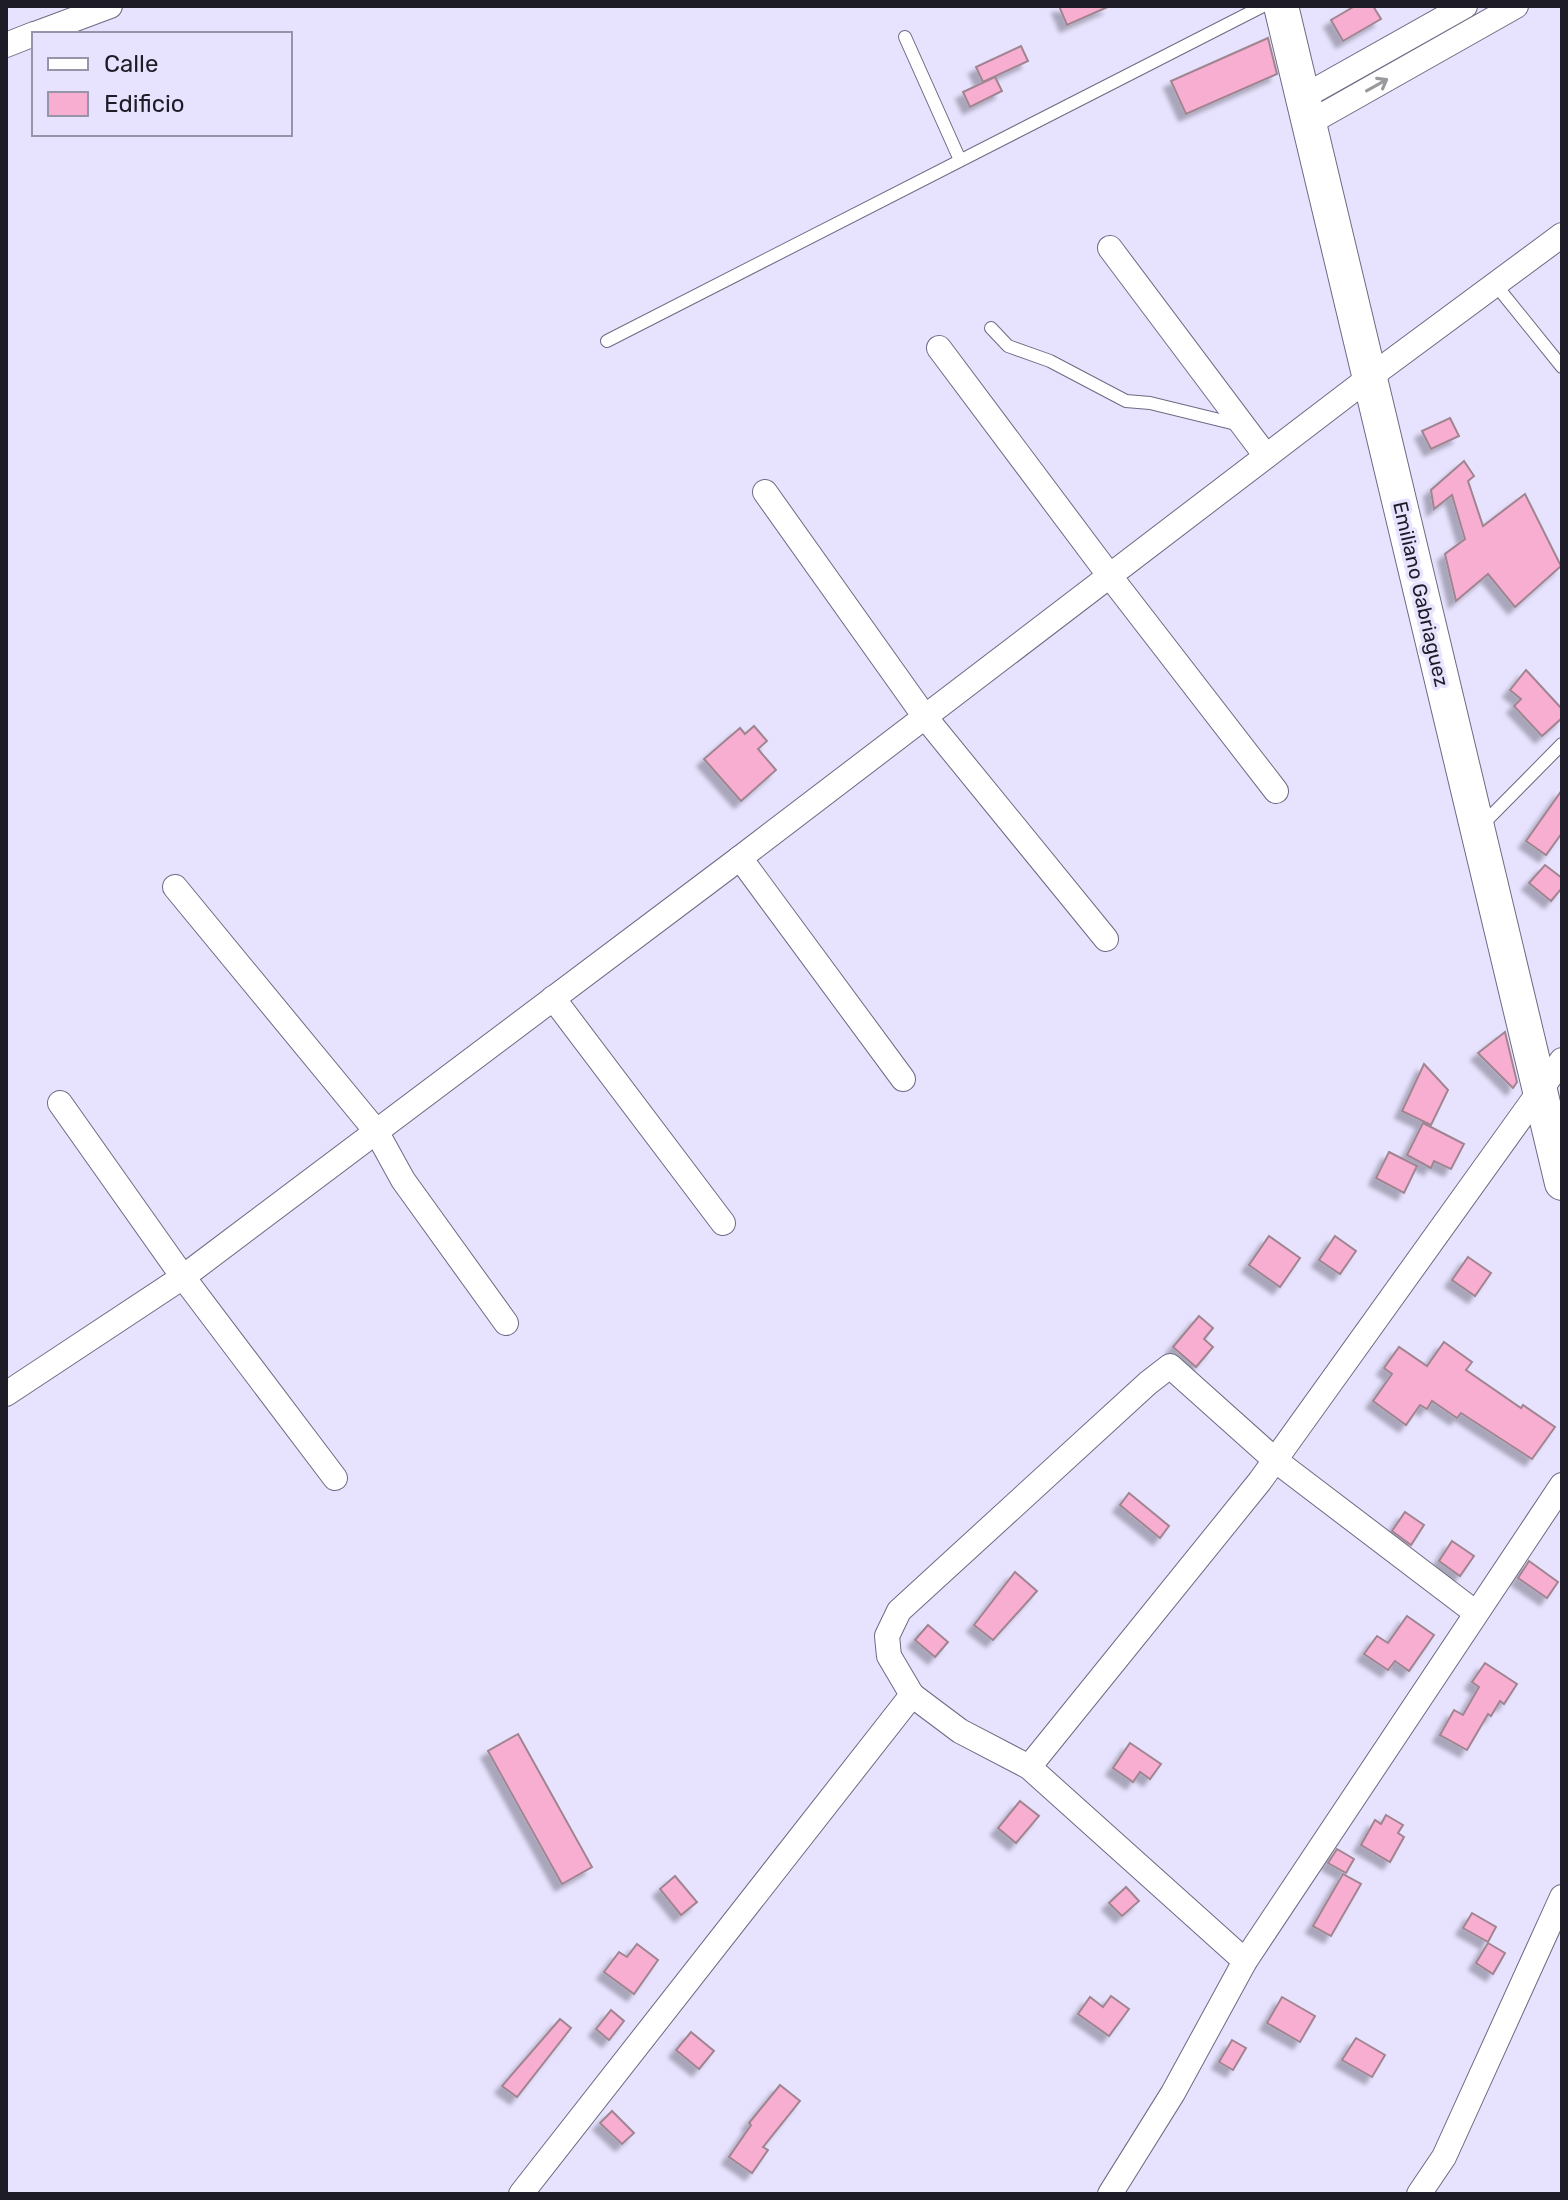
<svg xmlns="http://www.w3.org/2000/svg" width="1568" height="2200" font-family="Rubik,sans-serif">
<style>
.building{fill:#f8aed0;stroke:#a08591;stroke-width:2;filter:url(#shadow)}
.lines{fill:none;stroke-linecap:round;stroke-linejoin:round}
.service-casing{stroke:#6d6a82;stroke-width:14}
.minor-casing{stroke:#6d6a82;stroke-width:26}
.secondary-casing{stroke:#6d6a82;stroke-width:36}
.service{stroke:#fff;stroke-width:12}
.minor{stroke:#fff;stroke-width:24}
.secondary{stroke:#fff;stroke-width:34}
.oneway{stroke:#9a999e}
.labels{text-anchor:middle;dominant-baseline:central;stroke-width:7;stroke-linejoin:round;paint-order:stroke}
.street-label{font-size:20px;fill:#1e1d27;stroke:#e7e3ff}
</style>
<defs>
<filter id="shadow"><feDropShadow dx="-7" dy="7" stdDeviation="2" flood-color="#0004"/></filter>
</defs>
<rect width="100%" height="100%" fill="#e7e3ff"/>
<!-- building -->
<g class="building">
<path d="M1059 6H1110L1067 25Z"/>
<path d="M1355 6H1373L1381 19 1343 41 1331 20Z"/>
<path d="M1268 38 1277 74 1186 114 1171 81Z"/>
<path d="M1021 46 1028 61 983 82 976 67Z"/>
<path d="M995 77 1002 91 970 107 963 92Z"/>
<path d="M1450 418 1459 436 1431 449 1422 431Z"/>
<path d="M1464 461 1474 476 1468 481 1483 526 1525 494 1561 566 1515 607 1488 574 1456 601 1445 554 1465 539 1452 495 1434 509 1431 490Z"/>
<path d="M1526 670 1562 709V718L1542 736 1514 706 1521 699 1510 690Z"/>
<path d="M754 726 767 741 758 749 776 770 741 801 704 759 740 728 745 734Z"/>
<path d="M1562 790V833L1546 855 1526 841Z"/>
<path d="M1545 865 1562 878V888L1551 901 1529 883Z"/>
<path d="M1505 1032 1517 1082 1513 1088 1478 1053Z"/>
<path d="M1424 1064 1448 1090 1431 1125 1402 1111Z"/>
<path d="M1423 1123 1464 1144 1451 1169 1434 1161 1431 1168 1407 1155Z"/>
<path d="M1389 1152 1417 1166 1404 1193 1376 1178Z"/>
<path d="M1269 1236 1300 1258 1280 1287 1249 1265Z"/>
<path d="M1335 1236 1356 1251 1340 1274 1319 1260Z"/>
<path d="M1468 1257 1491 1273 1475 1296 1452 1280Z"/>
<path d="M1199 1316 1213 1328 1204 1339 1213 1347 1196 1367 1173 1347Z"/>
<path d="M1444 1342 1472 1362 1466 1370 1521 1408 1523 1405 1555 1427 1532 1459 1461 1413 1457 1418 1432 1401 1427 1409 1420 1405 1406 1425 1373 1401 1392 1374 1384 1368 1399 1347 1427 1366Z"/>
<path d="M1129 1493 1169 1526 1160 1538 1120 1505Z"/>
<path d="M1405 1512 1424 1525 1411 1545 1392 1531Z"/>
<path d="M1452 1541 1474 1556 1460 1576 1439 1561Z"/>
<path d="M1529 1561 1558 1582 1547 1598 1518 1578Z"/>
<path d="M1015 1572 1037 1591 993 1640 974 1625Z"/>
<path d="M1407 1616 1434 1635 1409 1671 1395 1661 1388 1670 1364 1654 1377 1636 1388 1643Z"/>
<path d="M928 1625 948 1642 935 1657 915 1640Z"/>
<path d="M1485 1663 1517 1684 1504 1704 1500 1701 1491 1716 1488 1714 1467 1750 1440 1735 1454 1710 1463 1715 1479 1687 1472 1682Z"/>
<path d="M518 1734 592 1867 562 1884 488 1751Z"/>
<path d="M1130 1743 1161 1764 1150 1779 1140 1772 1133 1782 1113 1768Z"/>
<path d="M1020 1801 1039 1816 1016 1843 998 1828Z"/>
<path d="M1386 1815 1403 1825 1398 1833 1404 1837 1390 1862 1361 1845 1375 1820 1381 1824Z"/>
<path d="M1337 1849 1354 1859 1346 1873 1328 1863Z"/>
<path d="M1343 1874 1361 1884 1331 1936 1313 1926Z"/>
<path d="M675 1876 697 1902 681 1915 660 1889Z"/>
<path d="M1126 1887 1139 1901 1122 1916 1109 1903Z"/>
<path d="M1472 1913 1496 1927 1488 1942 1463 1928Z"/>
<path d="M1488 1943 1505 1953 1493 1974 1476 1963Z"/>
<path d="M637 1944 658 1960 634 1994 604 1972 619 1952 627 1957Z"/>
<path d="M1111 1996 1129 2009 1109 2036 1078 2014 1090 1997 1103 2007Z"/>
<path d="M1282 1997 1315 2016 1300 2042 1267 2023Z"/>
<path d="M611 2010 624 2021 609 2040 596 2029Z"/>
<path d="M560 2019 571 2028 517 2097 502 2086Z"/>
<path d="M691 2032 714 2051 699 2069 676 2050Z"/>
<path d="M1356 2038 1385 2055 1372 2077 1342 2060Z"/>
<path d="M1232 2040 1246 2048 1233 2070 1219 2062Z"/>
<path d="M780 2085 800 2101 763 2147 768 2150 752 2173 729 2157 751 2125 749 2123Z"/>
<path d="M612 2111 634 2133 622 2144 600 2123Z"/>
</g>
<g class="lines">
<defs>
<g id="service">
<path d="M905 37 960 160"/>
<path d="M1495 284 1562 367"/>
<path d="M991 328 1008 346 1050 361 1126 401 1150 403 1240 425"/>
<path d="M607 341 1263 6"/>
<path d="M1480 827 1562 744"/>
</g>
<g id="minor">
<path d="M35 34 110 6"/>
<path d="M6 45 34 34"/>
<path d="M1303 97 1465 6"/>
<path d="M1309 123 1516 6"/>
<path d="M1110 248 1266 456"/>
<path d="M939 348 1109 575 1276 791"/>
<path d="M765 492 925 717 1106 939"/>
<path d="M740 858 903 1079"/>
<path d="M175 887 376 1131 403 1180 506 1323"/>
<path d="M553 998 723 1223"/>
<path d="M60 1103 183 1277 335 1478"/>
<path d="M6 1394 183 1277 740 858 1370 377 1562 235"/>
<path d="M912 1695 889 1656 887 1636 899 1611 1148 1383 1170 1366 1275 1460 1476 1613"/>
<path d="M1029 1767 1260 1481 1562 1060"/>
<path d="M521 2194 912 1695 960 1731 1029 1767 1245 1961"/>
<path d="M1110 2194 1173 2093 1245 1961 1562 1485"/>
<path d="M1419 2194 1444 2157 1562 1897"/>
</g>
<path id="secondary" d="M1281 6 1562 1183"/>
</defs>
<!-- service casing -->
<use href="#service" class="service-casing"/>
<!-- minor casing -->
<use href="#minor" class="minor-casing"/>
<!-- secondary casing -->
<use href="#secondary" class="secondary-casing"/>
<!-- service -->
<use href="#service" class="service"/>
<!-- minor -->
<use href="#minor" class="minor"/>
<!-- secondary -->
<use href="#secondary" class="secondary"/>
</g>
<!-- one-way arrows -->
<defs><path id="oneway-shaft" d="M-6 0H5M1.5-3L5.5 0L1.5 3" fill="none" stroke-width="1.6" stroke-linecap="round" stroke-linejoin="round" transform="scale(2)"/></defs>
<use class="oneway" href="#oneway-shaft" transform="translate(1377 85) rotate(-29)"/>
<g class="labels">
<!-- street labels -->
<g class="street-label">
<text transform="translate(1421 594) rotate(77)">Emiliano Gabriaguez</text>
</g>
</g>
<!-- border -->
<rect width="1568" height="2200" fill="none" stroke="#1e1d27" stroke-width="16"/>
<!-- legend -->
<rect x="32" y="32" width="260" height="104" fill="#e7e3ff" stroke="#9794a9" stroke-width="2"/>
<rect x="48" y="58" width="40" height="12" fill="#ffffff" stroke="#9794a9" stroke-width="2"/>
<text x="104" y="72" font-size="24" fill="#1e1d27">Calle</text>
<rect x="48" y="92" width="40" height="24" fill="#f8aed0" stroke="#9794a9" stroke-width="2"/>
<text x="104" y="112" font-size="24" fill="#1e1d27">Edificio</text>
</svg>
